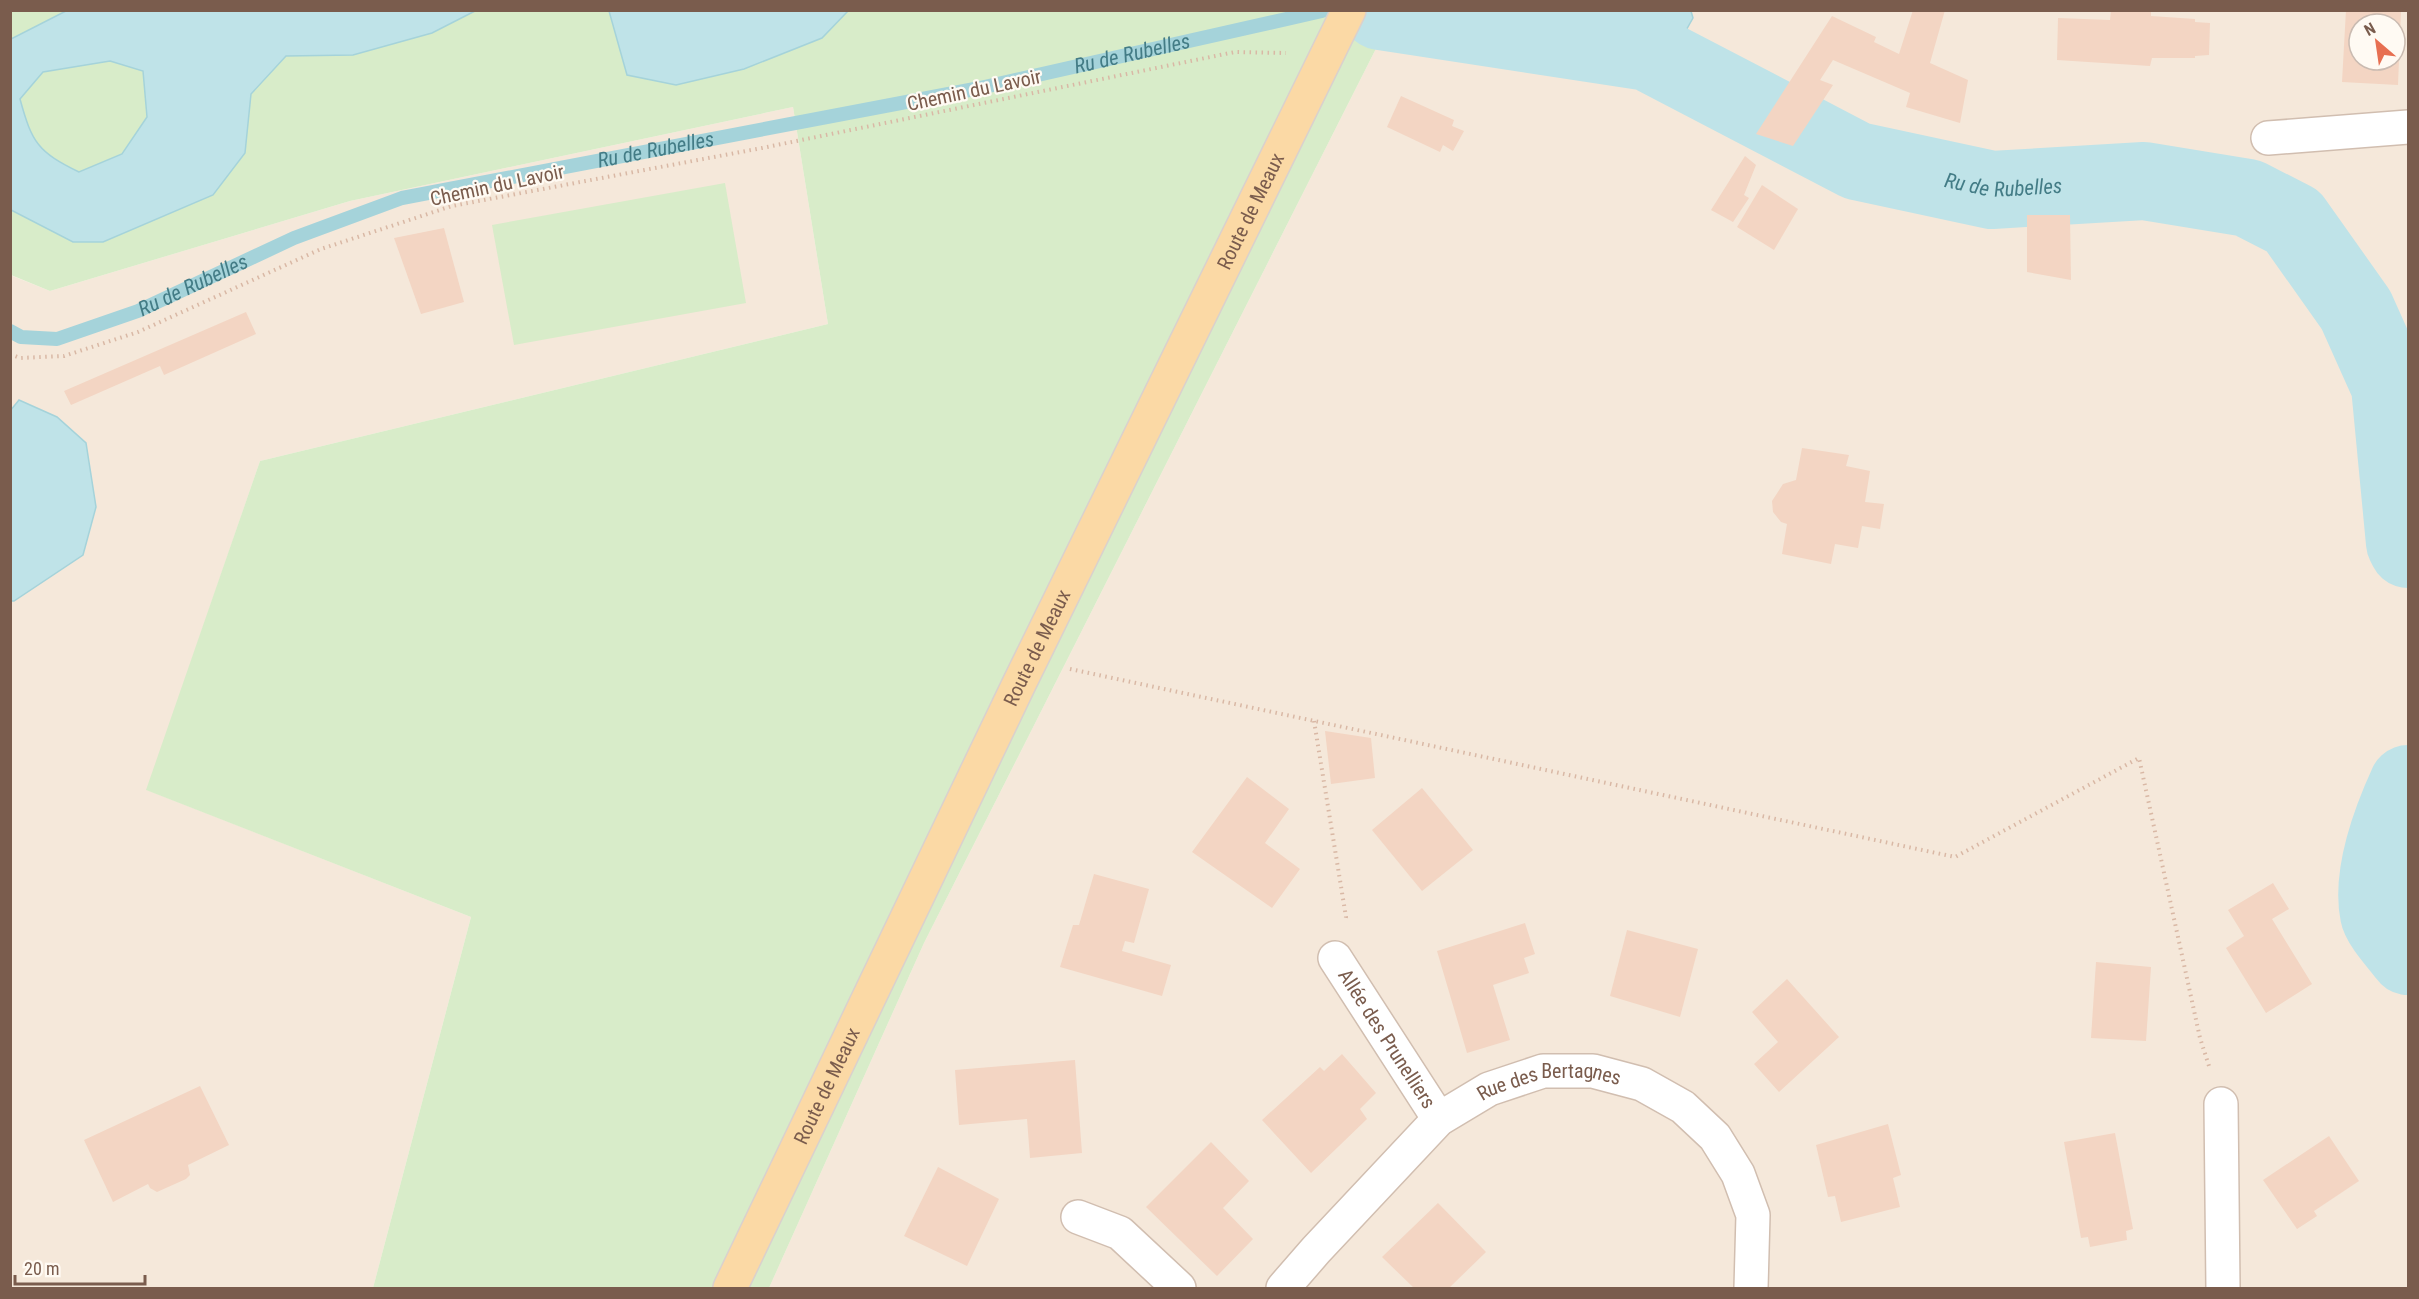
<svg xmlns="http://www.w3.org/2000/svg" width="2419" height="1299" font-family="'Roboto Condensed',sans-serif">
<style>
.residential{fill:#f5e8da;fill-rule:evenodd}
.green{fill:#d8ecc9}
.water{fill:#bfe3e8;stroke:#a5d3da;stroke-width:1.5;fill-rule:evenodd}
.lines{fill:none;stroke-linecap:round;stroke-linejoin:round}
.stream{stroke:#a5d3da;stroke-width:14}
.river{stroke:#bfe3e8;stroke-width:78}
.building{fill:#f3d5c3;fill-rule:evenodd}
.minor-casing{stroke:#d1beb0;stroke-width:36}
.major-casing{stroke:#dad1cd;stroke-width:36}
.path{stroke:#d9b8a5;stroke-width:4;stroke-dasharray:1.5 4.5;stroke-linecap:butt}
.minor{stroke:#fff;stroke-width:33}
.major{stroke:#fbd9a5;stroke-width:33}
.labels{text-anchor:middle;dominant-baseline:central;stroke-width:4.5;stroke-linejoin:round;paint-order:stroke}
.street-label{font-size:20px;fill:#7a5c4d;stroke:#fffaf3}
.water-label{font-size:21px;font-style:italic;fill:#437c86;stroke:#fffaf3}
</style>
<rect width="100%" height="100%" fill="#fdf6ec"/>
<!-- residential -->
<g class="residential">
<path d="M1395 11H2408V1288H769L924 943ZM2359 24H2395V60H2359Z"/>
<path d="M793 107 828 324 260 461 147 790 471 917 373 1288H11L10 275 50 291 350 201Z"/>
</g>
<!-- green -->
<g class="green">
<path d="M10 11H1395L924 943 769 1288H373L471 917 146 790 260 461 828 324 793 107 350 201 50 291 11 275Z"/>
<path d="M725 183 746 303 514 345 492 225Z"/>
</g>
<!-- water -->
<g class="water">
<path d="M66 11V10L475 11 432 33 353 55 286 56 251 94 245 153 213 195 103 242H73L11 210V39ZM110 61 143 71 147 117 122 154 79 172C38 152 32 143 20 99L43 72Z"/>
<path d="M609 11H848L822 38 744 69 676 85 627 75Z"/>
<path d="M1614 11H1691L1693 18 1685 32Z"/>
<path d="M19 400 57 417 86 443 96 507 83 555 14 601H11L10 411Z"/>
</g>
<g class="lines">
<!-- stream -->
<path class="stream" id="s1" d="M10 331 21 337 57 339 138 311 294 238 402 198 980 88 1322 11"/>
<!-- river -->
<g class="river">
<path id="s2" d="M1380 11 1648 52 1857 161 1992 190 2144 181 2248 198 2293 221 2356 310 2390 386 2405 543 2408 549"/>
<path d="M2408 784C2392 819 2371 875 2379 914 2381 925 2401 946 2408 956"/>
</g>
</g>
<!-- building -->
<g class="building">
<path d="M1913 10H1945L1930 63 1968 80 1960 123 1906 107 1910 93 1833 60 1820 80 1833 85 1793 146 1756 134 1832 16 1876 37 1874 42 1899 54Z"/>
<path d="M2111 10H2151V16L2195 19V22L2210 23 2209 55 2195 56V58H2152L2150 66 2057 60 2058 18 2110 20Z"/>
<path d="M2346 10H2401L2398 85 2342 82ZM2359 24H2395V60H2359Z"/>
<path d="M1401 96 1454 120 1452 126 1464 131 1453 151 1443 145 1440 152 1387 127Z"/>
<path d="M1745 156 1756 165 1744 195 1749 198 1733 222 1711 210Z"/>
<path d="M1762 185 1798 209 1774 250 1737 227Z"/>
<path d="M2027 215H2070L2071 280 2027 272Z"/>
<path d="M444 228 464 302 421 314 394 238Z"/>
<path d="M246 312 256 334 164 375 160 366 71 405 64 391Z"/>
<path d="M1802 448 1849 455 1846 466 1870 471 1865 502 1884 504 1880 529 1862 526 1858 548 1835 544 1831 564 1782 554 1787 524 1781 522 1773 512 1772 501 1783 484 1796 480Z"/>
<path d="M1325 731 1371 738 1375 778 1331 784Z"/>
<path d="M1247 777 1289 809 1265 843 1300 869 1272 908 1192 852Z"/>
<path d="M1422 788 1473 850 1422 891 1372 830Z"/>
<path d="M1094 874 1149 889 1134 943 1125 941 1122 951 1171 965 1162 996 1060 967 1073 925H1079Z"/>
<path d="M2273 883 2289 909 2272 919 2312 984 2266 1013 2226 948 2244 936 2228 910Z"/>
<path d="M1525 923 1535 954 1524 958 1529 973 1493 985 1510 1040 1467 1053 1437 951Z"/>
<path d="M1627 930 1698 949 1680 1017 1610 996Z"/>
<path d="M2096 962 2151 967 2146 1041 2091 1038Z"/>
<path d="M1787 979 1839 1037 1779 1092 1754 1064 1778 1042 1752 1012Z"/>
<path d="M1342 1054 1376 1093 1360 1109 1367 1119 1311 1173 1262 1120 1320 1067 1324 1071Z"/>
<path d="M1075 1060 1082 1153 1030 1158 1027 1119 959 1125 955 1070Z"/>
<path d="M200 1086 229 1145 188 1165 190 1175 186 1179 157 1192 150 1188 148 1184 113 1202 84 1140Z"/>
<path d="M1888 1124 1901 1175 1893 1178 1900 1207 1841 1222 1835 1196 1828 1197 1816 1145Z"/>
<path d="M2115 1133 2133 1229 2126 1231 2127 1240 2090 1247 2088 1237 2081 1238 2064 1142Z"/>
<path d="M2329 1136 2359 1181 2314 1211 2317 1216 2297 1229 2263 1180Z"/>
<path d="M1211 1142 1249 1181 1223 1208 1253 1239 1217 1276 1146 1207Z"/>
<path d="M938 1167 999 1199 967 1266 904 1236Z"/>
<path d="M1438 1203 1486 1252 1449 1288H1414L1382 1257Z"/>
</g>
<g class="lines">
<defs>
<g id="minor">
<path d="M2268 138 2408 127"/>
<path id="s3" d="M1335 958 1439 1119"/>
<path d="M2221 1104 2223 1288"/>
<path d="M1078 1217 1120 1233 1179 1288"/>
<path id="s4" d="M1283 1288 1316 1250 1439 1119 1489 1089 1543 1071H1593L1642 1084 1683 1107 1715 1137 1738 1174 1753 1215 1751 1288"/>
</g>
<g id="major">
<path id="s5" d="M730 1288 1018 686 1349 10"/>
</g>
</defs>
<!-- minor casing -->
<use href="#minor" class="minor-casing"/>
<!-- major casing -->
<use href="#major" class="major-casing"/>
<!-- path -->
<g class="path">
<path d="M10 354 20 358 64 356 138 332 321 249 452 206 762 148 1235 52 1286 53"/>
<path d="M1070 669 1955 857 2139 758 2200 1038 2209 1066"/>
<path d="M1314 721 1346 917 1345 921"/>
</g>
<!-- minor -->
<use href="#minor" class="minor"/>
<!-- major -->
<use href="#major" class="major"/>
</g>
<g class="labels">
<!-- street labels -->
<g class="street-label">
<text transform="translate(974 90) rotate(-12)">Chemin du Lavoir</text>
<text transform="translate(497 185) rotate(-12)">Chemin du Lavoir</text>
<text stroke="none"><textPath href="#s5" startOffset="1196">Route de Meaux</textPath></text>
<text stroke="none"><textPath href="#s5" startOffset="710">Route de Meaux</textPath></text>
<text stroke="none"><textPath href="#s3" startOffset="96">Allée des Prunelliers</textPath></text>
<text stroke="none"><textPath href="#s5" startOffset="224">Route de Meaux</textPath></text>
<text stroke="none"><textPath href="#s4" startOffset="350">Rue des Bertagnes</textPath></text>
</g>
<!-- water labels -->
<g class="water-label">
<text stroke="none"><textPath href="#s1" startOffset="1166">Ru de Rubelles</textPath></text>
<text stroke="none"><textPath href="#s1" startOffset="680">Ru de Rubelles</textPath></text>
<text stroke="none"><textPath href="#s2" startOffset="656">Ru de Rubelles</textPath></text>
<text stroke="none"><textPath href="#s1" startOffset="195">Ru de Rubelles</textPath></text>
</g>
</g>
<!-- border -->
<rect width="2419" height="1299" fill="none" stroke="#7a5c4d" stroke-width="24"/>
<!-- north arrow -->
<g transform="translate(2377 42) rotate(331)"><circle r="28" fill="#fffaf3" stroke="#cabbb1" stroke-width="1.5"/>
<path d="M0-4.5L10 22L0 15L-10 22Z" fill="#e76f51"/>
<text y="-9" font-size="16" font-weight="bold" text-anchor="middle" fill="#7a5c4d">N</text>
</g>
<!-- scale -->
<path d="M15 1275v9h130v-9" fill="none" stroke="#7a5c4d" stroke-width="3"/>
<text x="24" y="1275" font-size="18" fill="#7a5c4d" stroke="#fffaf3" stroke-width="4.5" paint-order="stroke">20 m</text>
</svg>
